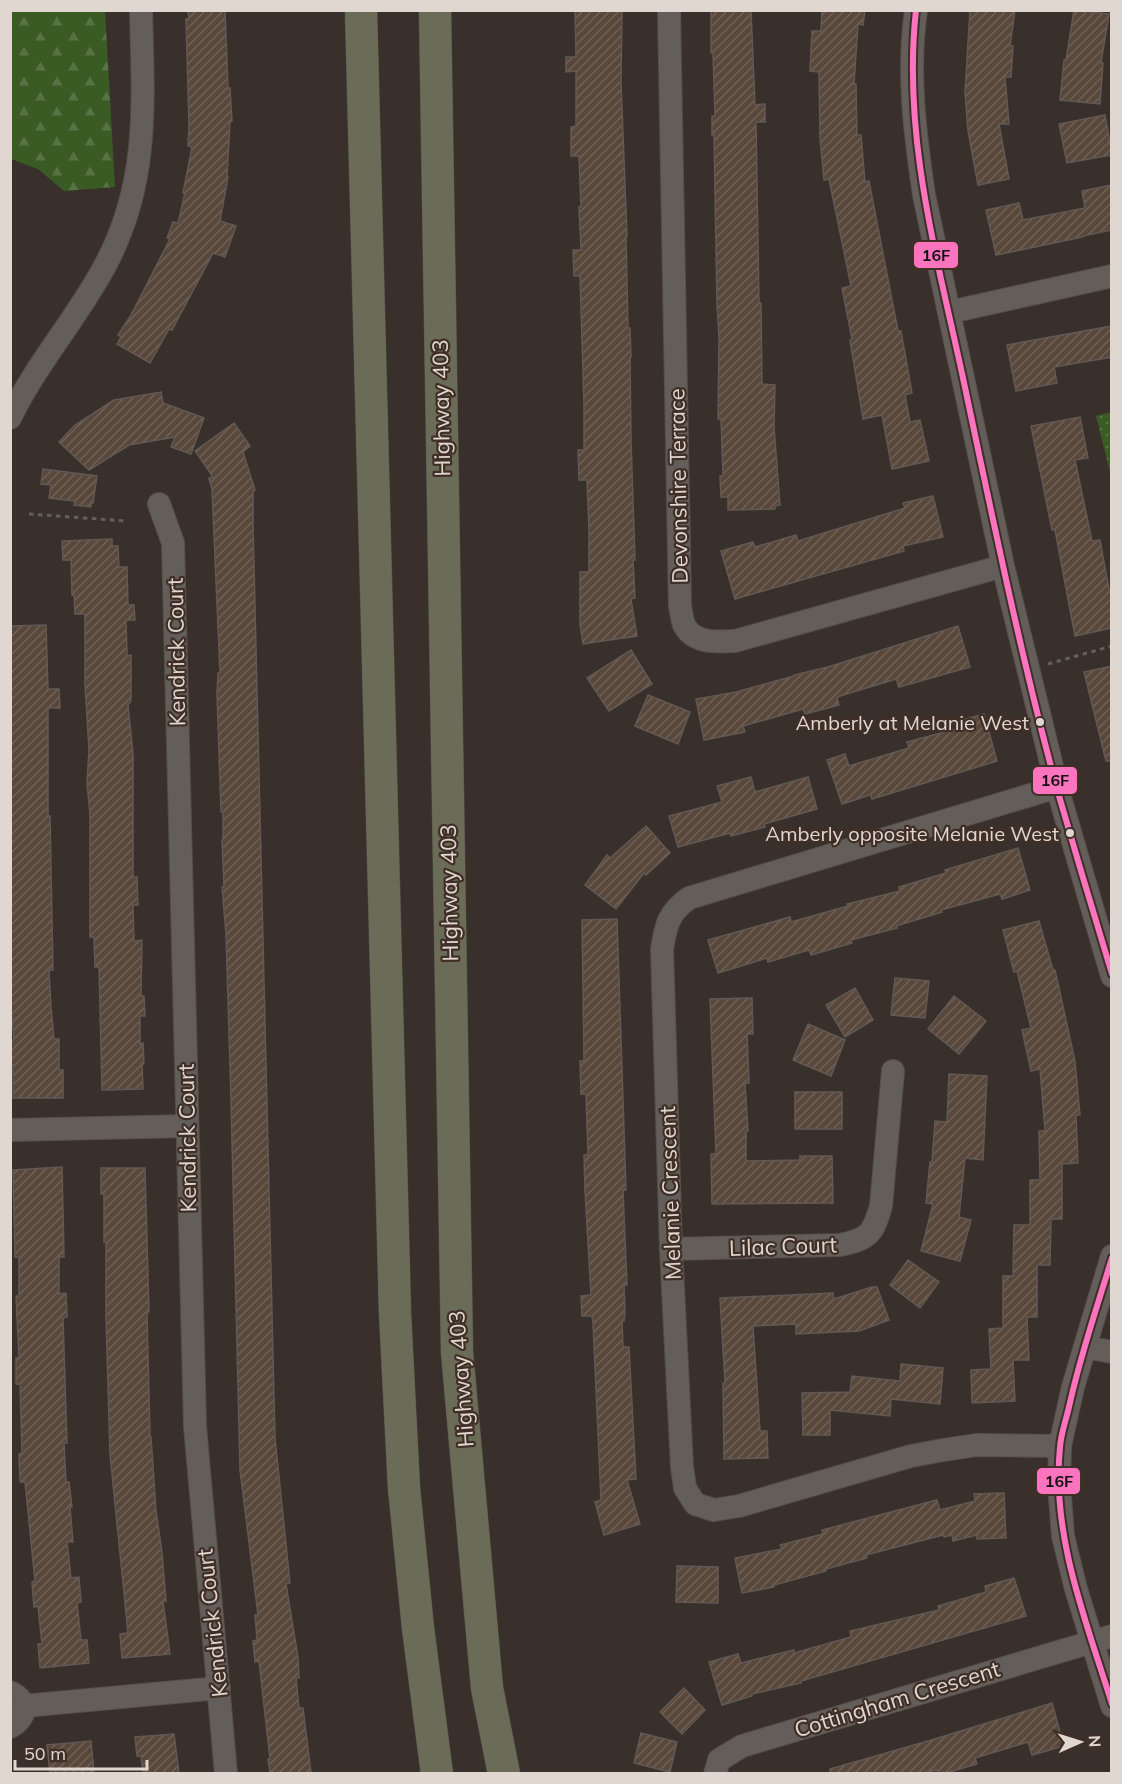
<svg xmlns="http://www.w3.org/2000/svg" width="1122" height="1784" font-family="Mulish,sans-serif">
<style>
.forest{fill:url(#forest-firs)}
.park{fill:url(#park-dots)}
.building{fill:url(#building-hatch);stroke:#615955;stroke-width:1.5}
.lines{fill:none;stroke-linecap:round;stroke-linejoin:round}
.minor-casing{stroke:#564e4a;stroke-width:24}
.highway-casing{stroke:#564e4a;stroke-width:33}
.path{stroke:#655f5c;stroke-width:3;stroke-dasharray:4.5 4.5;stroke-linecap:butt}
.minor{stroke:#645e5a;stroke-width:22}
.highway{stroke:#6b6c57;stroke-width:32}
.bus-1-casing{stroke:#3f2f26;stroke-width:10}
.bus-1{stroke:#fc73be;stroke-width:6}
.bus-dot{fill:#e1d7d1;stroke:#3f2f26;stroke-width:2}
.labels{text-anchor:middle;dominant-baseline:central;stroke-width:4.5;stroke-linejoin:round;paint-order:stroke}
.bus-label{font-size:20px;fill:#e1d7d1;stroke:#3f2f26;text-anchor:end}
.street-label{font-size:22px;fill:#e1d7d1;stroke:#3f2f26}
.line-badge{stroke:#3f2f26;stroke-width:2}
.pale-badge-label{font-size:16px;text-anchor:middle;font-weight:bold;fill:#111}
</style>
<defs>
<pattern id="forest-firs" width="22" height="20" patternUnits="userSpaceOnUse" patternTransform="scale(1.5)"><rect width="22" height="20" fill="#3b5b25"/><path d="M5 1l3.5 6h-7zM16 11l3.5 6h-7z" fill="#577244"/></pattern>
<pattern id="park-dots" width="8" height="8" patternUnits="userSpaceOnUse" patternTransform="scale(1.5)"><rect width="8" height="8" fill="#3b5b25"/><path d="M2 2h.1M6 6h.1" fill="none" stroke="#577244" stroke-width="1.8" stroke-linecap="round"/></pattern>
<pattern id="building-hatch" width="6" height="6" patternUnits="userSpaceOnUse" patternTransform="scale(1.5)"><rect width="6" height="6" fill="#58473a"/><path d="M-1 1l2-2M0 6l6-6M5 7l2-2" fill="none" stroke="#706155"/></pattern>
</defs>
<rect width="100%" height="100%" fill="#39302c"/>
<!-- forest -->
<path class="forest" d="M10 11H105L115 187 64 191 38 169 11 159Z"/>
<!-- park -->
<path class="park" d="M1111 412H1112L1111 476 1096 416Z"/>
<!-- building -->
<g class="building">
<path d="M188 10H225L228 88H230L232 121 230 122 227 177H228L220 221 236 226 225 257 213 253 172 330 169 329 150 363 117 344 121 337 118 335 131 315 170 239 167 238 173 222 178 223 185 193H183L192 147 188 146 189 125 186 19H189Z"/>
<path d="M575 10H622L621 83 627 236H626L628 328H630L631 357H630L631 440 635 560H633L635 598 631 599 637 636 583 644 580 624V572H589V531L587 480H579L578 450H584V405L580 276H574L573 250H581L579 207H581L579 156H571V127L576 126V71L566 72V57H576Z"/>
<path d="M711 10H751L755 105 765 104V122H756L759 303H761L762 384 775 385 774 427 780 505 775 506V509L728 510V497H721L720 476H723L721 419H718L719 338 717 305 714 135H712V116H715L713 53H711Z"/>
<path d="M822 10H865L863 25 858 24 854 84H856L857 135H861L865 182 869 181 898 331H901L912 393 905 395 910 422 920 420 929 461 892 469 882 415 863 419 850 340 852 339 842 288 851 286 829 179 824 180 820 138 819 72 810 71 812 31H821Z"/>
<path d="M970 10H1015L1010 46H1013L1011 77H1005L1009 124H999L1009 179 978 185 968 131 965 92Z"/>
<path d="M1074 10 1109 14 1101 63H1103L1100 104 1060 100 1064 60H1066Z"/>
<path d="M1105 115 1112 155 1067 163 1059 124Z"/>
<path d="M1112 185V230L1083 236V237L996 255 986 210 1019 203 1023 220 1085 208 1082 191Z"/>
<path d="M1112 326V357L1054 367 1057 383 1016 391 1007 345Z"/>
<path d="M161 392 163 403 204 418 191 454 171 447 175 437 129 445 89 470 59 442 75 425 114 400Z"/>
<path d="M1080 417 1088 458 1075 460 1092 541 1100 540 1109 589H1112V628L1075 636 1055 530H1052L1031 426Z"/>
<path d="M234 423 250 446 243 452 255 490 253 491V524L275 1438 290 1583 286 1584 298 1657 299 1678H296L299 1708H303L311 1773H270L268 1759H270L259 1661 255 1662 253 1641 257 1640 255 1615H258L240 1470 231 1100 226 934 222 887H224L222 840 223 839V812H221L217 694 218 673H220L212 489 209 478 213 477 195 451Z"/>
<path d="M43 469 97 476 93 503 91 502V507L74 505 75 501 49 498 51 485 41 484Z"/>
<path d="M933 496 943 537 903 546 904 551 735 599 721 551 753 542 755 547 796 535 798 541 905 508 903 503Z"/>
<path d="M112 539V546H118L119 567H127L128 605H134L135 620H126L127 656 131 655V701L128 705 133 754V877H137L138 905H133L134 941 142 940 141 996H144L145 1016H140V1044L143 1043 144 1064H142L143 1089 102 1090 99 967H95L94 937H90V814L87 783 89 750 85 685V614H75L74 595H72L71 560H63L62 541Z"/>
<path d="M46 625 48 689H59L60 708H48V816H50L53 970H49L51 1007 54 1039H59V1070H63V1098H13V1065H11L10 1052V1040H14L10 994V626Z"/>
<path d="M958 626 970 667 899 687 896 679 837 697 839 705 805 714 803 709 743 726 745 732 704 740 696 699 736 692 794 676V675L828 667Z"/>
<path d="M631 650 652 684 609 711 587 678Z"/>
<path d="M1112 666V761H1106L1084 672Z"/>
<path d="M648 695 690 712 678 744 635 726Z"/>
<path d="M984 714 997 761 872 799 870 795 842 804 827 760 845 754 849 766 909 748 907 742 956 729 955 722Z"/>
<path d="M751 777 755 792 808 777 817 809 764 824 765 827 731 836 730 833 678 847 669 816 722 802 717 786Z"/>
<path d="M646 826 670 853 646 875 644 873 616 909 585 885 607 855 610 858Z"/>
<path d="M1018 848 1030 890 1002 899 1000 894 941 910 942 912 896 926 897 928 851 940 852 943 811 955 809 950 768 962 767 958 718 973 708 940 790 917 791 922 848 906 847 904 900 891 899 887 946 873 945 870Z"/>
<path d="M617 919 626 1190H623L627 1285H624L625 1312 624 1321H622L623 1347H629L636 1479 627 1480 640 1524 604 1535 595 1502 601 1500 593 1323 592 1316H582L581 1296 591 1295 585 1191 584 1155H588L586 1094H581L580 1061H584L582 920Z"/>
<path d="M1039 921 1053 970H1055L1075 1061 1080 1115H1076L1078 1163 1062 1164V1219H1051L1050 1265H1037V1317H1027L1029 1360H1013L1015 1401 972 1403 971 1370 991 1369 989 1329 1003 1328V1276H1013L1014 1225H1030V1180H1040L1039 1131H1045L1040 1069 1031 1071 1022 1030 1031 1028 1017 971 1014 972 1003 930Z"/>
<path d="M895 978 929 981 925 1018 891 1015Z"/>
<path d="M855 988 873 1020 845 1037 826 1005Z"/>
<path d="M954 996 986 1021 959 1054 928 1029Z"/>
<path d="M752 998 753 1034H747L749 1083H745L748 1131H746V1161L800 1160V1156H832L833 1203 712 1204 711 1154H716L710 999Z"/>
<path d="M808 1024 845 1040 831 1076 793 1060Z"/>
<path d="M949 1074 987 1076 983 1160 965 1158 959 1217 971 1220 960 1261 921 1251 933 1204 926 1203 930 1162H932L935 1121 947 1122Z"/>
<rect x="795" y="1092" width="47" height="37"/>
<path d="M62 1167 64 1257H59V1294L66 1293 67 1317 63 1318 67 1443H64L66 1482H69L72 1507H70L73 1542H67L71 1578 79 1577 81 1602 77 1603 81 1640H87L89 1663 40 1668 38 1644H42L38 1606 34 1607 32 1582 35 1581 25 1482H20L19 1454 22 1453 20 1384H16V1358H19L16 1296H19V1257H15L13 1170Z"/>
<path d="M101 1168H145L149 1312H147L150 1437H151L156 1511 162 1552 166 1601H163L170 1654 122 1658 120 1634 128 1633 110 1454 106 1318V1242H104V1194H101Z"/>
<path d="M908 1260 939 1282 920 1308 890 1285Z"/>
<path d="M872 1287H877L889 1320 859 1331 796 1334V1324L753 1326 760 1431H767L768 1458 724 1459 723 1383H725L720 1298 833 1293 834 1299Z"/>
<path d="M901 1364 943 1368 940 1404 891 1399 890 1416 830 1410V1435H803L802 1393 850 1392 852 1376 900 1381Z"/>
<path d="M1004 1493 1006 1538 977 1539V1535L953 1541 952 1535 944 1537 943 1535 866 1555 867 1558 826 1569V1571L774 1585V1587L742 1593 735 1558 782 1549 780 1545 823 1534 822 1530 937 1500 940 1510 975 1501 974 1494Z"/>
<path d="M677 1566 718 1567V1603L676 1602Z"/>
<path d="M1014 1578 1026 1616 801 1681V1683L752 1694V1696L722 1705 709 1662 738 1654 741 1663 794 1650V1653L851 1637 850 1631 939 1610 938 1606 986 1592 985 1586Z"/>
<path d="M684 1688 705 1710 682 1734 660 1712Z"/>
<path d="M1052 1703 1064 1746 1032 1755 1028 1742 975 1758 977 1764 946 1773H938L937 1770 924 1773H830V1769L928 1741Z"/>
<path d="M641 1733 677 1742 670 1772 634 1763Z"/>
<path d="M174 1734 179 1773H143L141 1756H137L135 1737Z"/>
<path d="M91 1741 94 1773H50L47 1745Z"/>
</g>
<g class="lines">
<defs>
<g id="minor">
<path d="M669 10 680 606C681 612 682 619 684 625 694 644 717 642 735 641L1003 566"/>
<path d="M916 10C907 73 915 134 924 195L1003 566 1057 787 1112 976"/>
<path d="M950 312 1112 276"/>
<path d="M10 418C37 362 79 316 107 262 150 179 143 100 141 10"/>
<path d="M159 504 173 543 195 1426 226 1774"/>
<path d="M1057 787 689 898C668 913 666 925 662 949L671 1249 682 1467 685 1488 695 1504 714 1510 739 1506 911 1456 943 1450 977 1445 1060 1446"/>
<path d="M10 1130 187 1126"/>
<path d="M671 1249 840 1245C869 1239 873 1234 881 1206L893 1071"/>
<path d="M1112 1256 1073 1387 1060 1446 1059 1484 1063 1536 1076 1589 1112 1706"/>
<path d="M1085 1347 1112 1352"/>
<path d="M10 1692C28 1700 28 1718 10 1727"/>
<path d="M24 1706 219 1688"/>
<path d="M715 1774 719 1760 742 1746 1112 1636"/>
</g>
<g id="highway">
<path d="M361 10 395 1313 404 1488 418 1628 437 1774"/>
<path d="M435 10 457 1352 487 1688 504 1774"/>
</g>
</defs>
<!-- minor casing -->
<use href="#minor" class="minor-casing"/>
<!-- highway casing -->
<use href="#highway" class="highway-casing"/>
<!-- path -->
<g class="path">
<path d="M29 514 126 521"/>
<path d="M1048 664 1112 646"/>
</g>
<!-- minor -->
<use href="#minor" class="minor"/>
<!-- highway -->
<use href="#highway" class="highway"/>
<defs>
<g id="bus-1">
<path d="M916 10C902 135 937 257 963 378 992 515 1020 653 1057 789 1075 851 1093 912 1112 974"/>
<path d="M1112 1258C1097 1307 1080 1356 1069 1407 1066 1420 1061 1433 1060 1447 1051 1535 1086 1621 1112 1704"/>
</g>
</defs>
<!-- bus-1 casing -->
<use href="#bus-1" class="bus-1-casing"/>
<!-- bus-1 -->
<use href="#bus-1" class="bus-1"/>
</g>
<!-- markers -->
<g class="bus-dot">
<circle cx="1040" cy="722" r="5"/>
<circle cx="1070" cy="833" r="5"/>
</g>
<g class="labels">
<!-- bus labels -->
<g class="bus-label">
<text x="1029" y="722">Amberly at Melanie West</text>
<text x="1059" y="833">Amberly opposite Melanie West</text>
</g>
<!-- street labels -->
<g class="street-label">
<text transform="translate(441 408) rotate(-91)">Highway 403</text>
<text transform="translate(678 486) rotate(-91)">Devonshire Terrace</text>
<text transform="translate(176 652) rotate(-91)">Kendrick Court</text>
<text transform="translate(449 893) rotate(-91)">Highway 403</text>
<text transform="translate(187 1138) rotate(-91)">Kendrick Court</text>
<text transform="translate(670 1193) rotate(-92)">Melanie Crescent</text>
<text transform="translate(783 1246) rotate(-2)">Lilac Court</text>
<text transform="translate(461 1379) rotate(-94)">Highway 403</text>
<text transform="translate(212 1623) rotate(-96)">Kendrick Court</text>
<text transform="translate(897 1699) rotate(-17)">Cottingham Crescent</text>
</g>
</g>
<g class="line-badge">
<rect x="913" y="241" width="46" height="28" rx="6" fill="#fc73be"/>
<rect x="1032" y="766" width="46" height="29" rx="6" fill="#fc73be"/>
<rect x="1036" y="1467" width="45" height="28" rx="6" fill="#fc73be"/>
</g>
<g class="pale-badge-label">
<text x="936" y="261">16F</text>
<text x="1055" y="786">16F</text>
<text x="1059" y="1487">16F</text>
</g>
<!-- border -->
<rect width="1122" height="1784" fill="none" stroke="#e1d7d1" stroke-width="24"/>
<!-- north arrow -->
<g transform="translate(1080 1742) rotate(87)" stroke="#3f2f26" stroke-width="4.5" paint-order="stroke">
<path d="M0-4.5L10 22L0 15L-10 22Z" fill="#e1d7d1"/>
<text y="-9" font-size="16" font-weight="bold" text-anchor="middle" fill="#e1d7d1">N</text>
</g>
<!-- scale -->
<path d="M15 1760v9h132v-9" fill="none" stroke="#e1d7d1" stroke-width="3"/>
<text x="24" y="1760" font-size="18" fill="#e1d7d1" stroke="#3f2f26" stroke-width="4.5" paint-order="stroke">50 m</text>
</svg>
